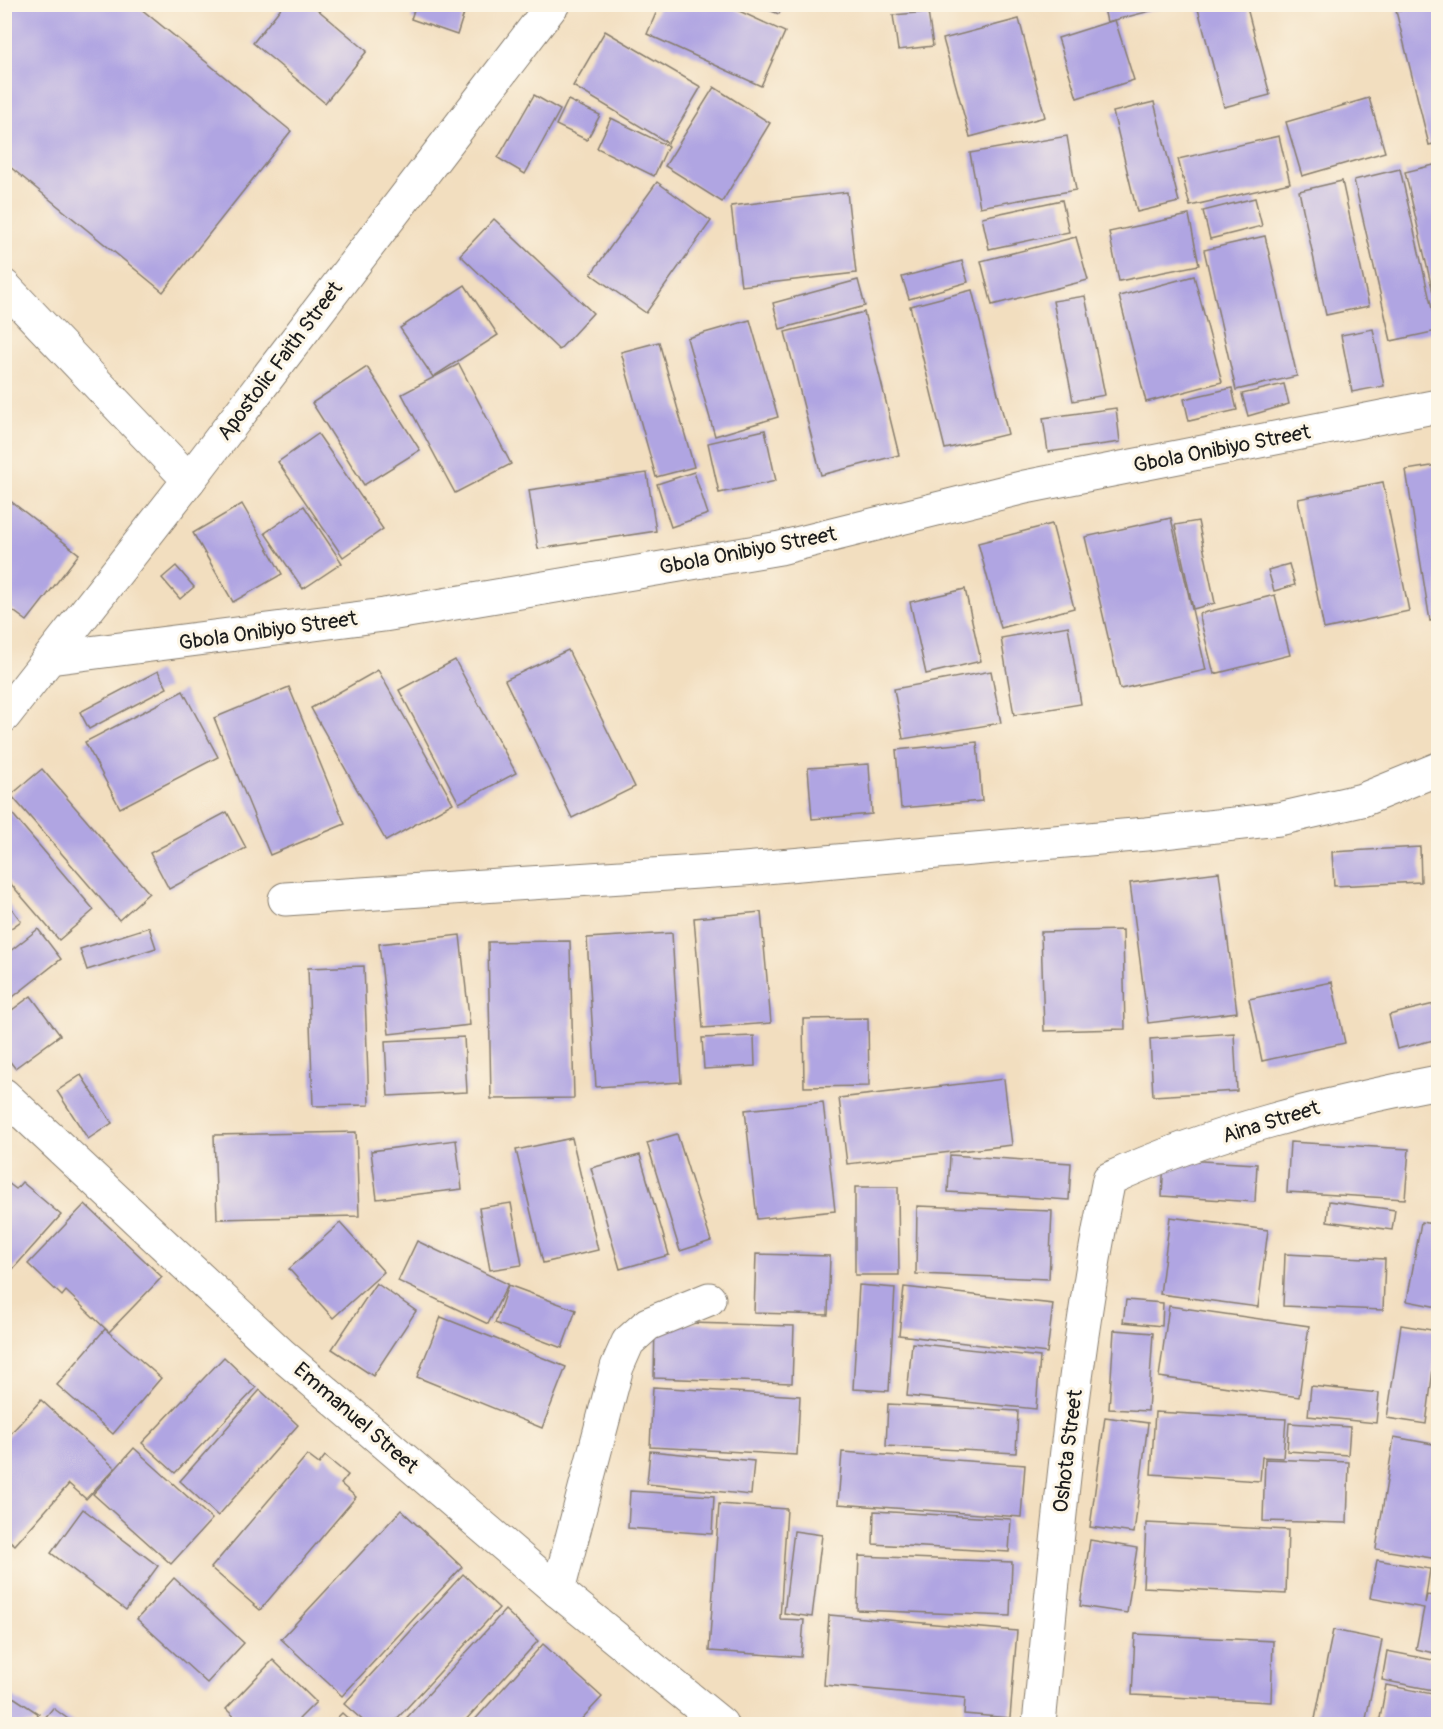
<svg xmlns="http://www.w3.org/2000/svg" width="1443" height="1729" font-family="Pangolin,sans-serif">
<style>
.building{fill:#b0a5e2}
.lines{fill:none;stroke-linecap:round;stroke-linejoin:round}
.minor-casing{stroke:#877d6e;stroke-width:35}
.minor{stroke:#fff;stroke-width:33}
.labels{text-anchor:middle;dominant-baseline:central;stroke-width:6;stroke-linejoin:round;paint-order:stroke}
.street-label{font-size:21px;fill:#1c1c1c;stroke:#fcf5e5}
</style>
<rect width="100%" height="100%" fill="#fcf5e5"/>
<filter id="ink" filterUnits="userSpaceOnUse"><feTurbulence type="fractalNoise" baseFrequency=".0167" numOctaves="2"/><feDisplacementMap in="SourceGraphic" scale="12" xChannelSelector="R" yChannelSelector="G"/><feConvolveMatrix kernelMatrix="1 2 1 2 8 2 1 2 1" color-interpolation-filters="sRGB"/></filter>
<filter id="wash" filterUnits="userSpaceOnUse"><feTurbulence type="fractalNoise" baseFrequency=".008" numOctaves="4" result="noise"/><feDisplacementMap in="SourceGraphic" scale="24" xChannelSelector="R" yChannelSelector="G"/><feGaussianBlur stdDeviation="1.35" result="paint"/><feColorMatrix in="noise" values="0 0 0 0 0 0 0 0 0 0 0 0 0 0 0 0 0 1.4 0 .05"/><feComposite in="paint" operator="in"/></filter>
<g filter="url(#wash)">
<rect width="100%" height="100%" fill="#f2debf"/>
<g id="blocks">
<!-- building -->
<g class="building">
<path d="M4 4H135L291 131 163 292 4 162Z"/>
<path d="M284 4H311L367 51 325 103 253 43Z"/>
<path d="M416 4H467L457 35 411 19Z"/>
<path d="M660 4H724L785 32 761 86 647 34Z"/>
<path d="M753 4H783L779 14Z"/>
<path d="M1103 4H1174V5L1107 22Z"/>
<path d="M1216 4H1246L1270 95 1224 107 1198 9Z"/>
<path d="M1421 4H1438V143L1429 145 1396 11Z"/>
<path d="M928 12 933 46 898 50 893 15Z"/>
<path d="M1019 19 1045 117 970 137 943 39Z"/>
<path d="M1115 20 1134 80 1077 98 1058 38Z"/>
<path d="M605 31 701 87 668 143 573 86Z"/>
<path d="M714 87 770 123 722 202 665 166Z"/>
<path d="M534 95 560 110 525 174 498 158Z"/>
<path d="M1369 98 1385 152 1302 176 1286 122Z"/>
<path d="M568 100 600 115 587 140 556 125Z"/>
<path d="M1154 102 1179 202 1137 212 1113 112Z"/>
<path d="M611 118 668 146 654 176 597 148Z"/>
<path d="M1067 136 1076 190 980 207 970 153Z"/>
<path d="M1279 136 1290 183 1190 206 1178 159Z"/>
<path d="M1438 164V314L1405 172Z"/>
<path d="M1400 169 1437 331 1391 341 1354 180Z"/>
<path d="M1342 181 1369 306 1326 315 1299 191Z"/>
<path d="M657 182 711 221 646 313 591 274Z"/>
<path d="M847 192 856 273 741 286 731 206Z"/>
<path d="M1255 198 1262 226 1210 239 1203 211Z"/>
<path d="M1062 200 1069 232 989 249 982 217Z"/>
<path d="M1189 215 1199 265 1119 281 1109 232Z"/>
<path d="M494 219 593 313 559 350 460 255Z"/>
<path d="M1265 236 1297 376 1236 390 1204 250Z"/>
<path d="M1076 237 1088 280 992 305 981 261Z"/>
<path d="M962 261 968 282 909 299 902 277Z"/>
<path d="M1194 276 1222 382 1146 402 1119 296Z"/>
<path d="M858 280 865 306 780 329 773 303Z"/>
<path d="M465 285 498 335 433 377 400 328Z"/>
<path d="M972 290 1008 434 945 449 910 306Z"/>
<path d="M1085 296 1105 395 1073 401 1053 301Z"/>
<path d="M864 312 899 455 821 475 785 332Z"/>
<path d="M750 320 778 417 715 436 687 338Z"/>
<path d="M1373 329 1384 386 1352 392 1341 335Z"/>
<path d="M659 342 694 467 656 477 621 352Z"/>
<path d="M459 364 511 464 455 493 402 394Z"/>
<path d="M367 367 420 450 364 485 312 403Z"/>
<path d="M1284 384 1289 404 1248 416 1242 394Z"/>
<path d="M1232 388 1237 410 1189 421 1184 399Z"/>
<path d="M1116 408 1120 442 1048 452 1043 418Z"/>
<path d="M765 430 776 481 719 493 708 443Z"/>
<path d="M318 434 383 529 343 557 278 462Z"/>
<path d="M1438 465V619L1430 621 1406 470Z"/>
<path d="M694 472 708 514 671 527 657 484Z"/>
<path d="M647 473 656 531 538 549 529 490Z"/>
<path d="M1383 482 1409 611 1324 629 1298 499Z"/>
<path d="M4 496 79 554 27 621 4 604Z"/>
<path d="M242 504 282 574 233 602 193 533Z"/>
<path d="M304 506 342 563 303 589 265 533Z"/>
<path d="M1171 518 1206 670 1120 689 1085 537Z"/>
<path d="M1198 521 1215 603 1193 609 1175 525Z"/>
<path d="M1052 524 1074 608 1001 628 978 543Z"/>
<path d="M1289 564 1295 585 1274 591 1268 570Z"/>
<path d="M176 566 194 587 180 599 162 578Z"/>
<path d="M965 589 981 661 926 674 910 602Z"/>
<path d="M1275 595 1290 655 1214 674 1199 614Z"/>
<path d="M1068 626 1081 704 1014 715 1001 638Z"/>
<path d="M568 650 635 787 572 818 505 680Z"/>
<path d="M455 660 516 773 459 803 399 690Z"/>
<path d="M378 670 453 803 386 841 311 708Z"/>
<path d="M158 671 167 688 89 729 80 712Z"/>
<path d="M991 671 1001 723 903 739 894 689Z"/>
<path d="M289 687 345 824 270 855 214 718Z"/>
<path d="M183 691 218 757 120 808 85 742Z"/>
<path d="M977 742 982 801 901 808 896 750Z"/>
<path d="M869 764 872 814 812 819 808 768Z"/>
<path d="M42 769 149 893 119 920 11 795Z"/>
<path d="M4 804 94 910 59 940 4 876Z"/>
<path d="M227 812 246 848 169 889 150 853Z"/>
<path d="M1420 847 1421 882 1334 886 1332 852Z"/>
<path d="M1219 872 1237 1012 1148 1023 1130 883Z"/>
<path d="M4 898 21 921 4 933Z"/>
<path d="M761 912 771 1023 703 1028 694 918Z"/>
<path d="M149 927 156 948 87 970 80 949Z"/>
<path d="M38 929 61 959 4 1004V956Z"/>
<path d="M1123 930 1125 1029 1044 1031 1041 932Z"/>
<path d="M672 933 681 1082 596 1087 587 938Z"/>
<path d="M460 935 470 1025 389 1034 379 944Z"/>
<path d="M570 941 574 1098 491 1099 488 942Z"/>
<path d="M364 966 369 1105 313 1106 308 968Z"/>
<path d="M1332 982 1345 1043 1262 1061 1249 999Z"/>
<path d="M31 996 60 1035 15 1068 4 1054V1016Z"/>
<path d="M1438 1003V1039L1397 1049 1389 1015Z"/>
<path d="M868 1018 869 1086 804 1087 803 1019Z"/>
<path d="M1234 1033 1237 1091 1153 1096 1150 1039Z"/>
<path d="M754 1036 755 1066 704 1069 702 1038Z"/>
<path d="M464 1037 467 1092 388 1096 385 1041Z"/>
<path d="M81 1075 112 1123 88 1139 57 1091Z"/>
<path d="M1004 1079 1012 1145 847 1164 839 1098Z"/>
<path d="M823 1102 835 1211 757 1219 745 1110Z"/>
<path d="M356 1132 359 1216 217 1219 214 1135Z"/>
<path d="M677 1134 711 1241 680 1251 647 1143Z"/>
<path d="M572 1138 598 1250 543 1263 516 1150Z"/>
<path d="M456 1140 462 1189 377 1199 371 1151Z"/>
<path d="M1290 1142 1409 1149 1405 1199 1287 1192Z"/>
<path d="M640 1155 669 1255 620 1269 591 1168Z"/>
<path d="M950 1155 1071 1163 1069 1200 948 1192Z"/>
<path d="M1164 1159 1257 1164 1255 1202 1162 1196Z"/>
<path d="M4 1180 16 1189 22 1182 61 1215 4 1279Z"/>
<path d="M855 1187H898L899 1275H855Z"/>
<path d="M1329 1201 1395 1210 1392 1230 1327 1221Z"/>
<path d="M511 1203 522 1265 490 1270 479 1208Z"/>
<path d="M85 1204 162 1277 109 1332 66 1291 62 1296 28 1264Z"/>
<path d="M917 1206 1052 1211 1049 1279 916 1274Z"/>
<path d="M1170 1217 1268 1230 1258 1307 1160 1294Z"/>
<path d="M1421 1222 1438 1225V1307L1407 1301Z"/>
<path d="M340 1223 384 1272 333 1318 289 1269Z"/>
<path d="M417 1241 508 1284 488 1324 398 1281Z"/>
<path d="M756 1254 830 1256 828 1315 754 1313Z"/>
<path d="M1285 1254 1385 1259 1383 1310 1283 1306Z"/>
<path d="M376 1283 416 1311 373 1376 332 1349Z"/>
<path d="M508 1285 576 1310 562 1348 495 1323Z"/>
<path d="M859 1285 895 1288 889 1391 853 1389Z"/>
<path d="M904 1287 1053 1304 1047 1353 899 1335Z"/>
<path d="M1126 1300 1163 1303 1162 1326 1123 1322Z"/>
<path d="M1169 1306 1309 1326 1299 1397 1159 1377Z"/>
<path d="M441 1317 566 1367 542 1428 417 1377Z"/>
<path d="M655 1322 794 1326 792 1383 654 1378Z"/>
<path d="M1401 1325 1438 1331 1426 1424 1387 1418Z"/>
<path d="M105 1329 161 1378 113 1434 57 1385Z"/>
<path d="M1114 1330 1153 1333 1148 1411 1109 1409Z"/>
<path d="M912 1343 1040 1357 1036 1409 907 1396Z"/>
<path d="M224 1357 256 1388 175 1473 142 1443Z"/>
<path d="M1311 1386 1379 1393 1376 1423 1308 1416Z"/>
<path d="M653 1387 800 1396 797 1455 650 1447Z"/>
<path d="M260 1390 298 1425 218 1516 180 1481Z"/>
<path d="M41 1400 115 1468 86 1499 69 1484 15 1545 4 1536V1441Z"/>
<path d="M888 1404 1018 1411 1016 1453 886 1446Z"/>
<path d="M1155 1412 1286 1419 1283 1458 1262 1457 1260 1481 1151 1474Z"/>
<path d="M1105 1417 1148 1423 1134 1533 1090 1527Z"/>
<path d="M1289 1423 1350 1427 1348 1455 1287 1451Z"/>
<path d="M1394 1437 1438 1445V1559L1376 1549Z"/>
<path d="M134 1448 212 1519 171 1564 93 1494Z"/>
<path d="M650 1451 754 1461 751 1495 647 1484Z"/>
<path d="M842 1452 1025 1465 1021 1517 838 1504Z"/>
<path d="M307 1455 319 1464 325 1456 348 1475 341 1484 356 1497 260 1610 211 1568Z"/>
<path d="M1265 1459 1349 1462 1347 1523 1263 1521Z"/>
<path d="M630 1491 714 1496 712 1534 628 1528Z"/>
<path d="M719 1504 787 1509 780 1619 804 1620 801 1657 709 1651Z"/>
<path d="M83 1509 158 1566 126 1610 51 1553Z"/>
<path d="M401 1510 462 1567 342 1696 281 1639Z"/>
<path d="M874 1511 1011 1519 1009 1552 873 1544Z"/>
<path d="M1146 1523 1288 1530 1286 1594 1143 1587Z"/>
<path d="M794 1531 822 1535 812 1617 784 1613Z"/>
<path d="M1090 1540 1137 1548 1127 1613 1080 1606Z"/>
<path d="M859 1556 1012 1562 1010 1616 857 1610Z"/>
<path d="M1377 1560 1430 1569 1425 1603 1427 1595 1438 1597V1654L1416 1649 1424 1608 1370 1598Z"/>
<path d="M463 1574 499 1608 392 1724H367L344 1704Z"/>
<path d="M174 1578 244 1643 207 1683 137 1619Z"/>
<path d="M505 1610 538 1641 462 1724H401Z"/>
<path d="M829 1615 1017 1631 1010 1718 964 1714 965 1698 824 1685Z"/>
<path d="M1333 1630 1382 1640 1365 1724H1314Z"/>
<path d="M1135 1634 1273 1641 1271 1702 1132 1695Z"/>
<path d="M543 1644 602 1697 577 1724H471Z"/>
<path d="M1387 1651 1438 1661V1691L1382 1680Z"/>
<path d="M273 1660 316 1702 294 1724H242L226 1709Z"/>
<path d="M1386 1685 1438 1695V1724H1379Z"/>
<path d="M4 1691 39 1714 32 1724H4Z"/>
<path d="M53 1708 75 1724H40Z"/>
<path d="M342 1713 354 1724H331Z"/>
</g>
</g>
</g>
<g filter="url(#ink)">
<use href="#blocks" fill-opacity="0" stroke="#877d6e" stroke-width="1.5"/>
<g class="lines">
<defs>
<g id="minor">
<path d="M4 286 189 480"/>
<path d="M50 658 384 615 780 548 1025 487 1438 406"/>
<path d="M4 716 189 480 553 4"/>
<path d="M285 899 744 869 1146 834 1279 819 1362 800 1438 769"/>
<path d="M4 1095 281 1354 558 1591 721 1724"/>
<path d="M558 1591 617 1367 628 1342 648 1324 709 1299"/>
<path d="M1039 1724C1057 1543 1072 1359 1109 1179 1213 1131 1326 1104 1438 1082"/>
</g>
</defs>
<!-- minor casing -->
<use href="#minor" class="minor-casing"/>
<!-- minor -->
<use href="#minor" class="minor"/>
</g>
</g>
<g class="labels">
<!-- street labels -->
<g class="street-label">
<text transform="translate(280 361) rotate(-53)">Apostolic Faith Street</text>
<text transform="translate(1222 449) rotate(-11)">Gbola Onibiyo Street</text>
<text transform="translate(748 551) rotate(-11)">Gbola Onibiyo Street</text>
<text transform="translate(268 631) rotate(-8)">Gbola Onibiyo Street</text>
<text transform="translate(1271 1122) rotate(-17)">Aina Street</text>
<text transform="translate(356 1418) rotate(41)">Emmanuel Street</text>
<text transform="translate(1068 1451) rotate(-83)">Oshota Street</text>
</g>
</g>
<!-- margin -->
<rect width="1443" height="1729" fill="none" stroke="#fcf5e5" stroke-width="24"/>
</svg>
